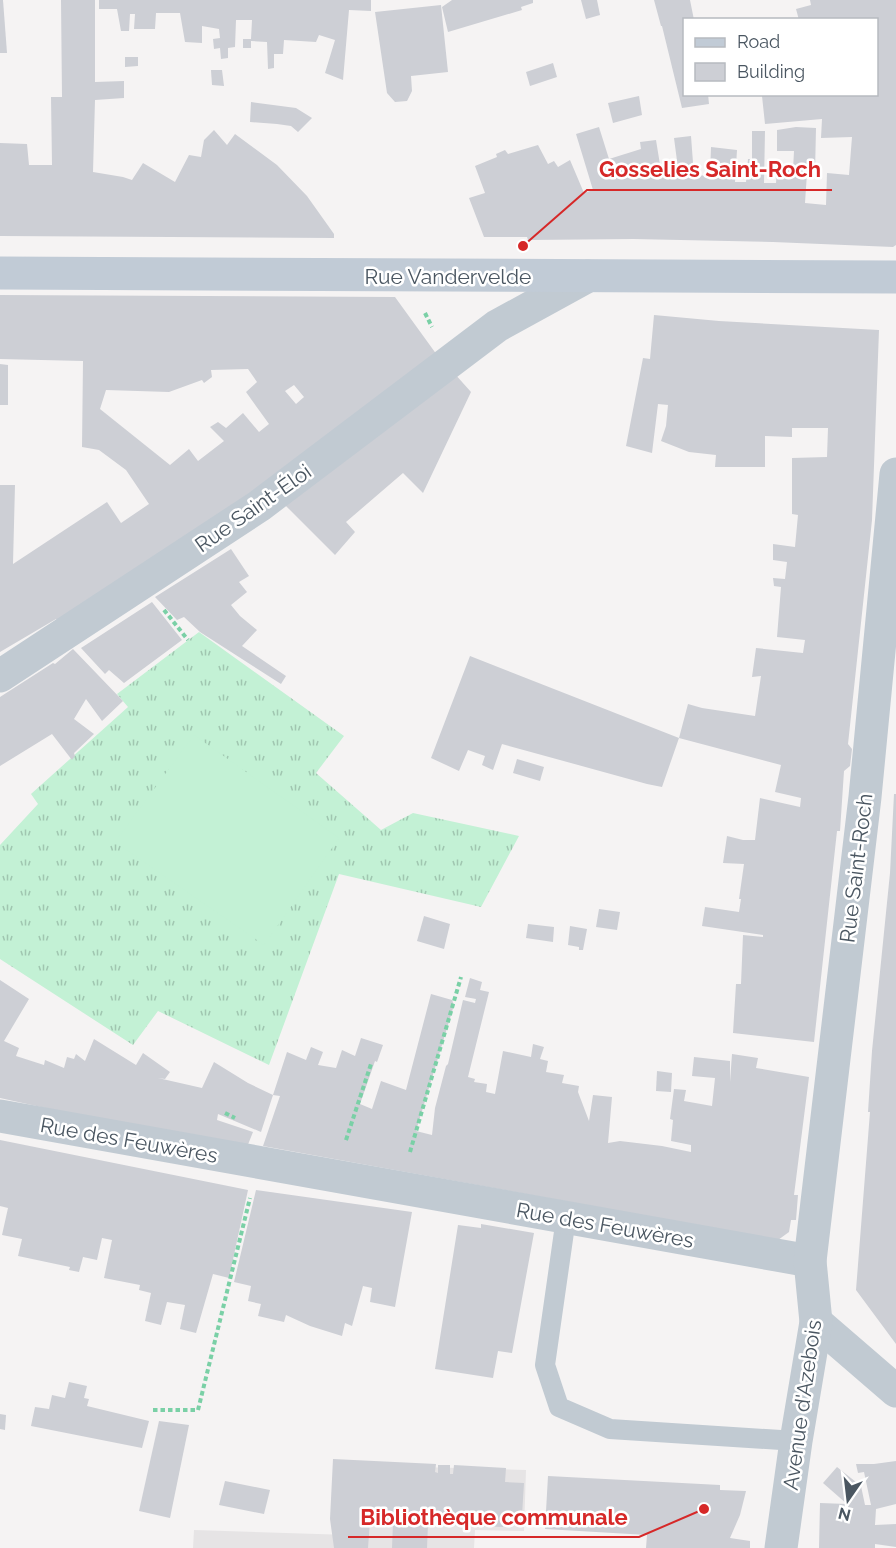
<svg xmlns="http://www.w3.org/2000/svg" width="896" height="1548" font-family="Raleway,sans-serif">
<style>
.education{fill:#e6e4e5}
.grass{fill:url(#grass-tufts)}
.pitch{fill:#c3f1d5}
.building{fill:#cdcfd5;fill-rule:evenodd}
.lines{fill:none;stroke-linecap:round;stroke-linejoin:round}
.path{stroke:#7ad0a6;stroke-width:4;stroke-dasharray:4.5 3;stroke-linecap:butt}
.service{stroke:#c1cad2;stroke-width:20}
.minor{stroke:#c1cad2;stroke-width:33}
.tertiary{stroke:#c1cad2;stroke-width:33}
.secondary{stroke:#c1cbd6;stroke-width:33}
.labels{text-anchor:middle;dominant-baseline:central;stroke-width:5;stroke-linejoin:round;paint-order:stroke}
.street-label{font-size:21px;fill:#4a5661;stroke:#fff}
.leader{fill:none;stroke:#d62828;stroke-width:2}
.callout-dot{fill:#d62828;stroke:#fff;stroke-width:2}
.callout-label{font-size:22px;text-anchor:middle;font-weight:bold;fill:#d62828;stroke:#fff;stroke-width:5;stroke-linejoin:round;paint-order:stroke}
</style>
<defs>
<pattern id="grass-tufts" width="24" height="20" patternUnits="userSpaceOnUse" patternTransform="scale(1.5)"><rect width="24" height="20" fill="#c3f1d5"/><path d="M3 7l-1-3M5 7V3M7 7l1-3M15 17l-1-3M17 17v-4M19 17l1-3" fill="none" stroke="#a0c6b0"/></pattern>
</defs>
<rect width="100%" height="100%" fill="#f5f3f3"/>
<!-- education -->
<path class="education" d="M351 1465 526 1470 524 1531 475 1530 474 1548H193L194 1530 349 1535Z"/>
<!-- grass -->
<path class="grass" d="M199 632 344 736 316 773 381 830 413 813 519 836 481 907 339 874 269 1065 158 1011 133 1045 0 959V845L38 804 31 794 128 707 117 694Z"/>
<!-- pitch -->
<path class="pitch" d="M194 735 339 838 264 945 115 842Z"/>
<!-- building -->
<g class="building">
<path d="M0 0H3L7 53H0Z"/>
<path d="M61 0H95V82L124 81V98L95 100 93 172 123 177 132 180 143 163 175 182 189 155 201 157 204 140 214 130 227 145 235 134 277 165 307 196 334 234V238L0 236V143L27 144 29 165H52L51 97H62Z"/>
<path d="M99 0H371V11L349 10 343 80 325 73 335 40 319 35 316 42 284 40 283 54H274V68L268 69 267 42 251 41V48H243V39H251L252 20H236L235 47 228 48V58L221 59 220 48 214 49 213 39 220 38 219 29 202 26V43L185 42 180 13H156L155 29H134L135 14H130L129 31H121L117 9H99Z"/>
<path d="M452 0H533V3L521 7 522 10 448 32 442 7Z"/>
<path d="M581 0H597L600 15 586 19Z"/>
<path d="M654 0H690L694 20H684V94H708L709 104 682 108 662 26H661Z"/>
<path d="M810 0H896V245L893 247 773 242 633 239 528 240 527 237H484L469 198 485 193 475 166 497 157 496 154 505 150 508 154 538 145 548 164 554 161 558 167 570 160 584 193 593 190 576 134 599 127 609 159 641 149 640 142 656 140 662 177 679 176 674 138 691 136 694 176 710 175 711 147 737 150 735 182H746L748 159H752V131H765L764 183H776L777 169 793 170 794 151H777V130L796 127 816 128 815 173H807L805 203 826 205 827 173 849 175 852 137 821 138 822 119 765 124 762 96 876 94V20H799L796 9 811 5Z"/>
<path d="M441 5 448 72 411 76 412 91 407 101 395 102 387 93 375 12Z"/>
<path d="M125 57H138V66L125 67Z"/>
<path d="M553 63 557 77 530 86 526 72Z"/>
<path d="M211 70H222L224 86 212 85Z"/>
<path d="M639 96 642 115 613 123 608 103Z"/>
<path d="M251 102 296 108 312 118 298 132 291 126 277 124 250 122Z"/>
<path d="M0 295 395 297 437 355 310 453 59 623 56 619 0 652V485H15L13 564 107 502 121 523 149 504 126 470 99 450 82 447 83 361 0 359ZM248 369 257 382 246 392 269 424 259 432 243 413 226 428 218 422 210 427 224 441 198 461 189 449 170 465 100 409 106 390 169 392 202 380 204 383 212 377 211 370ZM294 385 304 397 296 404 285 391Z"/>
<path d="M654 315 719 321 879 330 872 520 848 744 852 749 850 766 844 771 840 831H837L814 1042 733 1033 736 984H741L743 935 763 937V935L702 926 705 907 739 912 741 899H739L744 864 723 863 727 836 743 840H755L760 798 800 807 801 798 775 792 781 765 679 738 688 704 702 708 755 716 761 676 752 677 756 648 803 653 805 640 777 637 781 587 774 586 773 578 785 579 787 562 773 560V544L795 547 798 515 792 514V458L827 457 828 428H792V437L765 436V467H715L716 455 689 452 661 441 666 426 668 405 658 404 652 453 626 446 643 358 650 359Z"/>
<path d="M0 364 8 365V405H0Z"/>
<path d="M454 373 471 392 423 493 403 473 346 522 355 532 335 555 285 505Z"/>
<path d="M231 549 249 576 239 582 247 592 231 605 240 616 257 630 242 646 286 676 281 684 200 632 184 617 177 620 155 597Z"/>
<path d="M152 602 182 640 124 683 109 670 105 674 81 648Z"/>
<path d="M73 649 123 701 102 721 86 699 74 719 94 734 74 753 75 756 72 760 52 734 0 766V697L53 663 55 664Z"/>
<path d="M470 656 679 738 662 787 647 784 502 744 493 770 482 765 485 756 468 750 459 771 431 758Z"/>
<path d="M517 759 544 767 540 781 513 773Z"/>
<path d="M894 794H896V1344L856 1290 870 1112H868L872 1051 890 873Z"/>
<path d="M599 909 620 912 617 930 596 927Z"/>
<path d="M424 916 450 924 444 949 417 941Z"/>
<path d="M528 924 554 927 553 942 526 938Z"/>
<path d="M570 926 587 929 583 950H579V947L568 945Z"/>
<path d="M470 978 482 982 480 990 489 992 468 1077 475 1079 474 1082 487 1084 486 1092 495 1094 503 1051 531 1057 533 1044 544 1047 540 1059 548 1061 546 1072 564 1075 562 1083 579 1086 578 1092 589 1121 593 1095 612 1097 608 1143 620 1141 662 1146 691 1152V1145L671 1141 673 1120 670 1119 674 1089 686 1090 684 1101 712 1106 715 1078 692 1076 694 1057 730 1061V1082L732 1054 758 1058 756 1068 809 1077 794 1195H798L796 1220H791L789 1232 778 1240 263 1146 280 1096 273 1095 287 1052 306 1060 311 1047 323 1052 318 1065 336 1068 342 1050 355 1056 361 1038 383 1045 377 1062 375 1061 360 1104 372 1109 381 1081 406 1090 431 994 452 1000 454 1005 416 1131 432 1135 435 1108 446 1066 448 1064 463 1000 475 1003 476 999 465 997Z"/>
<path d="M0 980 29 999 4 1041 19 1048 16 1056 44 1065 45 1060 64 1068 67 1057 74 1059 76 1054 85 1061 94 1039 136 1065 143 1053 170 1072 165 1079 158 1078 202 1088 214 1062 248 1083 273 1095 261 1132 218 1114 217 1120 253 1132 245 1152 0 1098Z"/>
<path d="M657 1071 672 1073 671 1092 656 1091Z"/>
<path d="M0 1140 248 1190 229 1278 213 1274 196 1333 180 1329 185 1305 167 1302 161 1325 145 1321 151 1293 139 1290 140 1285 104 1278 112 1240 102 1238 97 1260 83 1257 79 1272 69 1270 70 1267 18 1256 22 1239 2 1235 8 1208 0 1206Z"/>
<path d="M256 1190 412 1212 395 1307 370 1302 372 1288 363 1286 352 1326 345 1323 342 1336 310 1326 286 1315 284 1322 258 1316 261 1304 248 1301 251 1286 234 1282Z"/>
<path d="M481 1224 534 1233 512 1353 498 1351 493 1378 435 1369 458 1225 481 1228Z"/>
<path d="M69 1382 87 1386 84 1398 89 1399 87 1406 149 1421 142 1448 31 1426 35 1407 49 1409 52 1395 65 1398Z"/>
<path d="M0 1414 6 1415 5 1430 0 1429Z"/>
<path d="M159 1421 189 1425 170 1518 139 1511Z"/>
<path d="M333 1459 436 1464 435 1472 438 1473V1465H450V1474H453L454 1465 506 1468 505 1482 524 1483 522 1515 504 1514 503 1527 428 1524 427 1548H392L393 1523 370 1521 368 1548H334L330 1519Z"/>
<path d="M896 1461V1504L876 1509 875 1525 896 1524V1547L875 1544V1548H819L820 1503 847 1504 823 1483 837 1467 861 1486 865 1505H871L864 1472 858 1473 856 1464H874Z"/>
<path d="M548 1476 720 1485V1490L746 1491 740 1515 730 1538 750 1541V1548H646L647 1535 545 1529Z"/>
<path d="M225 1481 270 1490 264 1514 219 1505Z"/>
</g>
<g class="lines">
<!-- path -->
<g class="path">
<path d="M425 313 432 327"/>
<path d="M164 610 188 640"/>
<path d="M225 1113 235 1118"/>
<path d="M346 1140 371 1064"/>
<path d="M410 1152 461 977"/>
<path d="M153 1410H198L250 1198"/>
</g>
<!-- service -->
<path class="service" d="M566 1218 545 1365 559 1407 610 1429 796 1441"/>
<!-- minor -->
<g class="minor">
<path d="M0 676 259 506 497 326 588 276"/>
<path d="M0 1116 810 1261"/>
<path d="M816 1322 896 1391"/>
</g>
<!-- tertiary -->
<path class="tertiary" d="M781 1548 796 1441 816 1322 810 1261 865 797 896 474"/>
<!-- secondary -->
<path class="secondary" d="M0 273 896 277"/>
</g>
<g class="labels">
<!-- street labels -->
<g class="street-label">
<text x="448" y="276">Rue Vandervelde</text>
<text transform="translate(253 508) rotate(-35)">Rue Saint-Éloi</text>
<text transform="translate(856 868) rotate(-83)">Rue Saint-Roch</text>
<text transform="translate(129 1140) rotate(10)">Rue des Feuwères</text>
<text transform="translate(605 1225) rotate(10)">Rue des Feuwères</text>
<text transform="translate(802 1405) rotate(-82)">Avenue d'Azebois</text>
</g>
</g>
<!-- callouts -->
<path class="leader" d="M523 246L587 190H832M704 1509L639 1537H348"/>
<g class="callout-dot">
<circle cx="523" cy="246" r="6"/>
<circle cx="704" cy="1509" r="6"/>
</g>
<g class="callout-label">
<text x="710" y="177">Gosselies Saint-Roch</text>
<text x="494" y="1525">Bibliothèque communale</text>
</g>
<!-- legend -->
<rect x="683" y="18" width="195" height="78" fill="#ffffff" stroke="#b7bbc0" stroke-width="1.5"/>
<rect x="695" y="38" width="30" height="9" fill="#c1cbd6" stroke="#b7bbc0" stroke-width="1.5"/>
<text x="737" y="48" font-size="18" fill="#4a5661">Road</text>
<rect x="695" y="63" width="30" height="18" fill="#cdcfd5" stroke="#b7bbc0" stroke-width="1.5"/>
<text x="737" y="78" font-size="18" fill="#4a5661">Building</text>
<!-- north arrow -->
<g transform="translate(848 1500) rotate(194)" stroke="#ffffff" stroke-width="4.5" paint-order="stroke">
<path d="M0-4.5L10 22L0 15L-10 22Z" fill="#4a5661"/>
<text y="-9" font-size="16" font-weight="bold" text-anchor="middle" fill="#4a5661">N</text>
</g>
</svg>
